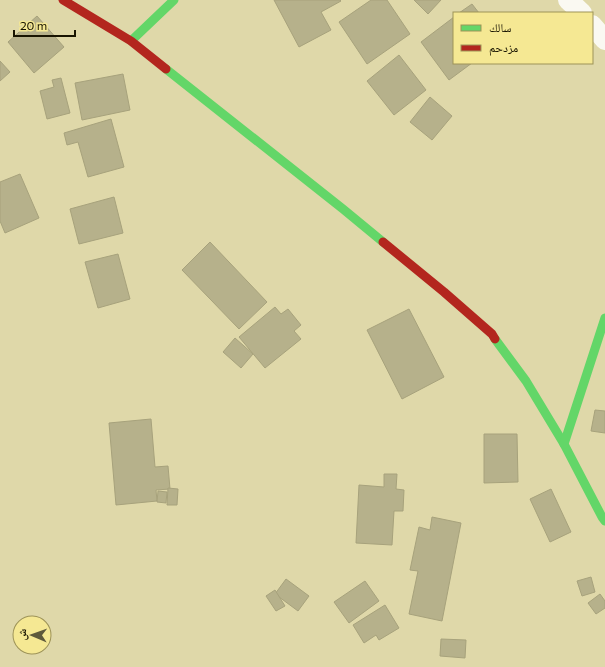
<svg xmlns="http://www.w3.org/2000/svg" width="605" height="667" font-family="Commissioner,'Noto Naskh Arabic',sans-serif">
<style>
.building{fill:#b6b18b;stroke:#a7a27c}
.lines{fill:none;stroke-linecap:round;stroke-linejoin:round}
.street{stroke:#faf9f2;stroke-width:20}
.fast{stroke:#63d668;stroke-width:9}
.jam{stroke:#b3261e;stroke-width:9}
</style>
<rect width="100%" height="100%" fill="#dfd8a9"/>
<!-- building -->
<g class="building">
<path d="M274 0H340L341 1 321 12 331 30 299 47Z"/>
<path d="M371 0H387L410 34 367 64 339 22Z"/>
<path d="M414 0H441L428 14Z"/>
<path d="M472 4 479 13H459Z"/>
<path d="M37 16 64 47 34 73 8 42Z"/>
<path d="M454 17V63H472L449 80 421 42Z"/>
<path d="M399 55 426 90 394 115 367 81Z"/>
<path d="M0 61 10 72 0 81Z"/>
<path d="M123 74 130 110 82 120 75 83Z"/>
<path d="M61 78 70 113 47 119 40 91 54 87 52 80Z"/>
<path d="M430 97 452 116 432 140 410 122Z"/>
<path d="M111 119 124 167 88 177 78 142 67 145 64 133Z"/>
<path d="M20 174 39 218 5 233 0 221V182Z"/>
<path d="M114 197 123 233 79 244 70 209Z"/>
<path d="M210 242 267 302 239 329 182 270Z"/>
<path d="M118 254 130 299 98 308 85 262Z"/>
<path d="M275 307 281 314 288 309 301 325 294 331 301 339 265 368 239 337Z"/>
<path d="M409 309 444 377 402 399 367 330Z"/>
<path d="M235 338 253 354 241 368 223 352Z"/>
<path d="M595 410 605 411V433L591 431Z"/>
<path d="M151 419 155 467 168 466 170 489 156 490 157 501 116 505 109 423Z"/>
<path d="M484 434H517L518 482 484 483Z"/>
<path d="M384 474H397L396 489 404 490 403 511H394L392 545 356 543 359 485 384 487Z"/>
<path d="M168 488 178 489 177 505H167Z"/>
<path d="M551 489 571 532 550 542 530 499Z"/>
<path d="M158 491 167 492 166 503 157 502Z"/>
<path d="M432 517 461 523 442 621 409 614 418 571 410 570 419 527 430 530Z"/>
<path d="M591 577 595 592 582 596 577 581Z"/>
<path d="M286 579 309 596 298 611 275 594Z"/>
<path d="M365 581 379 601 349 623 334 602Z"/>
<path d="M275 590 285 606 276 611 266 596Z"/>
<path d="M600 594 605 601V608L596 614 588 603Z"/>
<path d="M385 605 399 628 379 640 376 635 364 643 353 625Z"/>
<path d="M441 639 466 640 465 658 440 656Z"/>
</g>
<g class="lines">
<!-- street -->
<g class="street">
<path d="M568 0 582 13"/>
<path d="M592 25 605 40"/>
</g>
<!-- fast -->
<g class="fast">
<path d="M131 41 174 0"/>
<path d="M166 69 343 209 383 242"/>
<path d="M495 339 526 381 564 444 602 517 605 521"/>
<path d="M564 444 605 318"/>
</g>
<!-- jam -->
<g class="jam">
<path d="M63 0 131 41 166 69"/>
<path d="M383 242 444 292 492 334 495 339"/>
</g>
</g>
<!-- legend -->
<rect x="453" y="12" width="140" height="52" fill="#f5e893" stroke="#9d9358"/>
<rect x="461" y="25" width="20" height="6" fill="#63d668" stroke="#9d9358"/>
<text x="489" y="32" font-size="12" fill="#181400">سالك</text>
<rect x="461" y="45" width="20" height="6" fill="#b3261e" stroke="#9d9358"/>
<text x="489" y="52" font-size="12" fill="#181400">مزدحم</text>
<!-- north arrow -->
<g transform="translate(32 635) rotate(272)"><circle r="19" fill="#f5e893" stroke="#9d9358"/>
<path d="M0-3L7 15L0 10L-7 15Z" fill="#5e593b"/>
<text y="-6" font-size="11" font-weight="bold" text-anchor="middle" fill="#181400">ش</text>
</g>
<!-- scale -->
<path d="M14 30v6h61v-6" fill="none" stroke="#181400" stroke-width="2"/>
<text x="20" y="30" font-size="12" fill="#181400" stroke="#f5e893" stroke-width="3" paint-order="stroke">20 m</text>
</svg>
